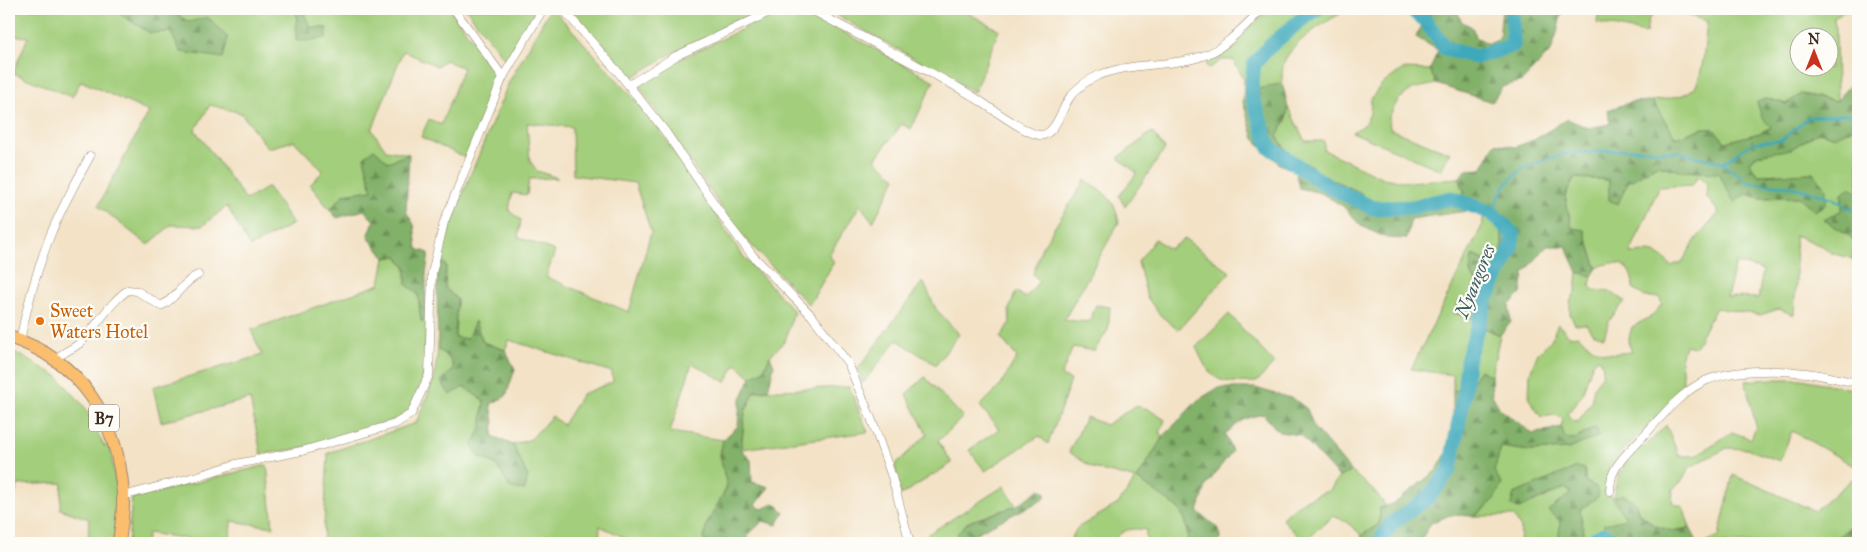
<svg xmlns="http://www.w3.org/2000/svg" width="1867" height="552" font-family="'IM FELL Great Primer',serif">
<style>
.grass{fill:#a3ce7b;stroke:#6f7c4c;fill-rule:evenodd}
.forest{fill:url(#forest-firs);stroke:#5e6e44}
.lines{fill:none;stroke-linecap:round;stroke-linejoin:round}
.stream{stroke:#3ca9bb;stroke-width:2.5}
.river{stroke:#3ca9bb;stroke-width:15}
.minor-casing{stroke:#978672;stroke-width:9}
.trunk-casing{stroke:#978672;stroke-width:14}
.minor{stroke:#fff;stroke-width:8}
.trunk{stroke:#fabe6e;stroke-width:12}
.food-dot{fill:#e8710a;stroke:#fdfcf7;stroke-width:2}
.labels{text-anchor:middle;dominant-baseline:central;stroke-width:4.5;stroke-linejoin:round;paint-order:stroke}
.shield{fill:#fdfcf7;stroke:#75695f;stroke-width:1}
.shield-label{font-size:16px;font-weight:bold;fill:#3b2a1e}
.food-label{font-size:18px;fill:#c56008;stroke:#fdfcf7;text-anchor:start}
.water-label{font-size:19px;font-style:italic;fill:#3b5d5d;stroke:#fdfcf7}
</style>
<defs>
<pattern id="forest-firs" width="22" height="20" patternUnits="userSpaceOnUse" patternTransform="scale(1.25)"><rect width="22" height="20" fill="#82b16b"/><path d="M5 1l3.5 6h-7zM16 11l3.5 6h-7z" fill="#6c9057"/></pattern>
</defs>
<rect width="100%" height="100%" fill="#fdfcf7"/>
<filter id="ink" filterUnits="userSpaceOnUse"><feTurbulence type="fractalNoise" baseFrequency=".02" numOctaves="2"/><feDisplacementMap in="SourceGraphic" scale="10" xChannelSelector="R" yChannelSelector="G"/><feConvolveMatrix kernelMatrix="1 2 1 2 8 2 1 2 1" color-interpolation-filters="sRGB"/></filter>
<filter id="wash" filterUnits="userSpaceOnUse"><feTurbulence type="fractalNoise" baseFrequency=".0096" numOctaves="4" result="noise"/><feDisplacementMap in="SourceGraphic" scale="20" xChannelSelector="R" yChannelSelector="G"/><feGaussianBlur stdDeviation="1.12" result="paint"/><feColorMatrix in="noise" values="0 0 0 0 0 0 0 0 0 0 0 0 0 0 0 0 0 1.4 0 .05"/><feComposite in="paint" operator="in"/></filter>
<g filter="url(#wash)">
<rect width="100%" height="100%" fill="#f3e2c6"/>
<!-- grass -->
<g class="grass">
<path d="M24 9H115L116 12 189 22 179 16 181 9H297L296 40 326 28 310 27 304 13 306 9H450L500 78 466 158 421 137 429 119 441 125 463 68 445 60 437 66 403 51 372 130 386 150 409 154 388 162 374 149 364 157 372 190 344 194 330 210 310 185 323 171 294 141 268 148 241 113 210 105 195 130 246 200 268 187 293 224 250 247 227 206 202 226 171 225 148 245 98 206 149 112 81 81 72 97 13 73 28 37 9 35V15L20 12Z"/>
<path d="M466 9H536L506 61Z"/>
<path d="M550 9H553L651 117 743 256 794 311 785 341 770 356 763 371 751 377 736 364 726 382 692 363 670 432 723 440 720 455 727 487 707 524 703 543H636L600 526 599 543H323L328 453 416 423 434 380 438 349C459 364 454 371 450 394L464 387 484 401 481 429V458L528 477 513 445 531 439 552 416 563 425 582 394 613 382 612 372 509 340 505 350 483 342 475 321 467 339 455 337 457 299 445 288 446 266 439 257 468 181 509 82ZM527 123 572 127 573 175 635 183 651 232 629 312 546 277 555 251 518 237 521 220 509 211 512 193 527 195 529 179 558 178 537 171 530 161Z"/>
<path d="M570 9H633L638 14 642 9H768L671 54 628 80Z"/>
<path d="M784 9H801L934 81 911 129 902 124 875 159 896 178 873 222 860 205 829 255 834 262 809 305 735 228 639 86 676 61Z"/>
<path d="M826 9H953L968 13 999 30 974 92Z"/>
<path d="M1270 9H1350C1329 19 1296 39 1285 60 1282 66 1282 76 1282 83L1256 90 1243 102 1244 79 1233 60H1221L1209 69 1206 64Z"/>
<path d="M1404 9H1434L1422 22Z"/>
<path d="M1599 9H1658L1648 20 1646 33 1597 23Z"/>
<path d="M1665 9H1858V11L1849 10 1833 17 1836 28 1837 101 1801 94 1786 104 1767 98 1757 103 1771 127 1760 133 1725 142 1714 129 1703 128 1676 138 1652 101C1665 99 1682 98 1693 89 1704 79 1705 37 1707 21ZM1800 38H1830V68H1800Z"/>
<path d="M1403 69 1430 70 1436 84 1412 89 1398 100 1389 117 1390 129 1450 153 1441 170 1352 132 1363 126 1370 114 1371 99 1380 86Z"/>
<path d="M1288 107 1305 141H1324V150L1383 178 1408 182 1459 178 1465 193 1450 202 1401 211H1378L1361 193 1321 174 1309 164 1299 161 1295 171 1279 164 1288 152 1277 136 1286 121Z"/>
<path d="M1858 125V193L1850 188 1842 194V210L1824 220 1849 235 1855 243 1853 259H1858V267L1853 259 1831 253 1824 247 1795 235 1796 280 1794 315 1779 309 1760 315 1716 308 1695 347 1685 345 1681 359 1684 390 1620 454 1608 471 1606 493 1613 498C1618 471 1623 466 1641 446L1644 448 1666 425 1679 456H1695L1732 432 1751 439 1756 426 1745 381 1771 379H1802L1858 390V468L1792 431 1780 461 1747 449 1727 448 1690 467 1682 481 1673 489 1672 502 1683 507 1690 528 1672 531 1656 526 1639 513 1635 502 1626 519 1604 540 1608 543H1576L1584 535 1580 510 1596 487 1585 481V469L1519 509 1565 488 1572 494 1560 521 1559 537 1552 543H1520L1521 528 1514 516H1475L1493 501 1494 471 1501 447 1530 451 1568 449 1599 436 1595 427 1575 439 1564 438 1561 427 1563 419 1556 415 1541 417 1529 399 1530 373 1538 353 1551 340 1558 324 1569 336 1578 335C1600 355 1602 355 1632 352L1628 341 1632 327 1652 316 1662 304 1659 297H1645L1633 288C1633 265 1617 257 1597 268L1584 230 1572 228 1565 196 1575 178 1609 180V200L1628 182 1657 165 1682 171 1719 173 1747 194 1760 198 1799 197 1813 173 1758 175 1749 163 1756 155 1791 149 1819 132 1835 137ZM1699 175 1707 184 1706 196 1719 213 1697 238 1682 262 1671 266C1657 249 1650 252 1630 253L1659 187 1692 185ZM1736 263 1763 270 1758 298 1727 297ZM1599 359 1603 367 1602 376 1594 387 1591 403 1578 422 1573 421 1567 414 1582 395 1593 362Z"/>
<path d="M1152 132 1165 149 1125 207 1119 196 1137 173 1118 158Z"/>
<path d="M1085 180C1107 195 1113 196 1119 222L1064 320 1089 322 1096 305 1110 307 1108 330 1094 351 1073 347 1061 376 1071 380 1048 444 1039 436 985 471 969 450 999 429 980 406 999 387 1017 357 1000 337 1010 323 1009 310 1016 291 1026 298 1039 281 1033 274 1042 247Z"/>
<path d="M1484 215 1502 231V256L1489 262 1473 255 1470 272 1481 289 1474 319 1484 328 1500 335 1491 376 1480 370 1470 385 1453 391V375L1411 369 1482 226Z"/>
<path d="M1155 239 1169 249 1185 239 1230 272 1178 330 1159 314 1147 297 1138 262Z"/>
<path d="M397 256 406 269V284L418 294 421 321H426V358L423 378 410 410 398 419C353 433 308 450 261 454L250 399 161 422 153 387 262 355 251 330 380 284 385 258Z"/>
<path d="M1578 272 1592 276 1590 285 1593 290 1610 291 1625 301 1609 321 1604 337 1592 333 1586 324H1575L1570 314V302L1576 291Z"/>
<path d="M923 281 936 309 959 334 936 365 897 340 863 383 858 369Z"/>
<path d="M1229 314 1274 363 1257 382C1219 383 1212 384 1196 347Z"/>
<path d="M9 349 57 376 84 406 104 446 110 445 117 493 114 543H88L89 519 60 509 62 483 18 485 9 508Z"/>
<path d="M925 377 963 417 938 441 952 463 901 495 895 465 927 434 906 394Z"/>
<path d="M849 387 868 432 741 449 745 412 755 391Z"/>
<path d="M1135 406 1148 409 1165 420 1160 432 1163 437 1137 479 1178 508 1186 522 1188 543H1146V530C1129 527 1122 530 1111 543H1069L1077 528 1118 504 1136 479 1093 468 1069 452 1086 417 1106 425Z"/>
<path d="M267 465 273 527 231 521 230 543H215L148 533 146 543H128L132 498Z"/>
<path d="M1351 471 1377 494 1386 506 1380 508 1379 524 1362 535 1345 521 1333 516 1303 542 1282 518 1303 501 1330 490 1339 477Z"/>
<path d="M1858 474V523L1852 525 1837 538H1822L1803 543H1705L1719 536 1733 475 1815 511Z"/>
<path d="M1004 486 1016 506 968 522 958 534 961 543H914Z"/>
</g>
<!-- forest -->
<g class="forest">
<path d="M115 9H181L179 16 189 22 208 17 228 38 223 58 181 52 170 32 150 33 116 12Z"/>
<path d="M297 9H306L304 13 310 27 327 28 326 38 305 41H296Z"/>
<path d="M1434 9H1456L1462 22 1472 27 1476 37 1489 44 1499 39 1502 9H1566L1561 15 1557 33 1551 51 1522 81 1502 87 1492 102 1436 84 1430 70 1438 50 1416 37 1422 22Z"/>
<path d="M1858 82V125L1835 137 1819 132 1791 149 1756 155 1749 163 1758 175 1813 173 1826 188V204L1815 211 1799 197 1760 198 1747 194 1734 202 1718 173 1682 171 1657 165 1628 182 1618 204 1609 200V180L1575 178 1565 196 1572 228 1584 230 1597 268 1592 276 1578 272 1566 246H1547L1524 273 1521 294 1509 305 1511 322 1500 335 1484 328 1474 319 1454 313 1459 302 1479 304 1481 289 1470 272 1472 255 1489 262 1502 256V231L1484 215 1467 211 1411 219 1406 239 1387 238 1361 226 1343 206 1321 193 1299 188 1295 171 1299 161 1309 164 1321 174 1361 193 1378 211C1407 211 1440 209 1465 193L1459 178 1466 170 1482 169 1495 143 1515 147 1534 140 1567 119 1588 128 1610 124 1608 110 1631 102 1652 101 1676 138 1703 128 1714 129 1725 142 1760 133 1771 127 1762 118 1757 102 1767 98 1786 104 1801 94 1837 101 1850 84Z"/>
<path d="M1282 83C1289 109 1291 113 1277 136L1288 152 1279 164 1254 139 1243 102 1256 90Z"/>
<path d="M374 149 388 162 409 154 406 211 414 225 417 249 429 253 426 274V321H421L418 294 406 284V269L397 256 385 258 368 237 374 221 364 210 337 218 330 210 344 194 372 190 364 157Z"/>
<path d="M1850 187 1858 193V259H1853L1855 243 1849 235 1824 220 1842 210V194Z"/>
<path d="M439 257 446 266 445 288 457 299 455 337 467 339 475 321 483 342 505 350 515 369 506 396 491 404 494 423 493 436 513 445 528 477 525 490 510 488 495 463 481 458 472 446 481 429 484 401 464 387 450 395 441 381 454 369 450 358 438 349 437 286Z"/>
<path d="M770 356 774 365 768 390 755 391 745 412 741 449 751 460 752 482 769 487 755 505 762 509 775 503 784 512 777 525 763 521 749 534 747 543H703L707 524 727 487 720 455 723 440 738 426 740 401 751 377 763 371Z"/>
<path d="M1480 370 1491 376 1492 395 1500 409 1533 434 1561 427 1565 438 1575 439 1596 427 1599 436 1569 449 1530 451 1501 447 1494 471 1502 484 1493 501 1475 516 1450 515 1431 523 1419 543H1359L1362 535 1379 524 1380 508 1395 503 1437 470 1448 450 1453 429V391L1470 385Z"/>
<path d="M1218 388H1255L1294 399 1307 409 1314 428 1351 471 1339 477 1300 435 1279 432 1263 414 1244 419 1225 434 1232 451 1206 486 1198 512 1219 529 1220 538 1217 543H1188L1186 522 1178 508 1137 479 1163 437 1198 400Z"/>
<path d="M1577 467 1585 469V481L1596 487 1599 496 1580 510 1584 535 1576 543H1552L1559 536 1560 521 1548 511 1571 493 1565 488 1518 509 1511 505 1514 494Z"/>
<path d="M1040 489 1046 493 1044 499 968 537 970 543H961L957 534 968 522 1016 506Z"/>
<path d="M1623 494 1635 502 1639 514 1656 526 1672 531 1690 528 1698 543H1608L1604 540V524L1626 519 1613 498Z"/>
<path d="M1858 523V543H1803L1822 538H1837L1852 525Z"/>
</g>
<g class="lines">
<!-- stream -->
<g class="stream">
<path d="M1723 163 1752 143 1782 140 1809 117 1853 114 1858 115"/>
<path d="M1492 213 1504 186 1524 167 1564 154 1634 149 1678 152 1723 163 1749 183 1789 186 1833 198 1858 214"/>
<path d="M1840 543 1858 534"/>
</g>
<!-- river -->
<g class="river">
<path d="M1317 9 1298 22 1270 46 1254 64 1251 93 1269 147 1330 187 1373 208 1412 207 1451 198 1492 213 1513 234 1511 249 1486 300 1467 361 1464 394 1450 469 1429 497 1391 524 1379 543"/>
<path d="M1410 9 1424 19 1446 49 1476 57 1513 45 1512 9"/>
<path d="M1587 543 1604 534 1615 543"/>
</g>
</g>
</g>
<g filter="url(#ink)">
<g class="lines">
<defs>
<g id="minor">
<path d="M454 9 503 77"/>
<path d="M563 9 618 72 665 131 728 224 753 256 812 316 848 363 871 418 892 477 910 543"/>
<path d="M810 9C861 37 913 62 964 91 981 100 1023 133 1039 135 1054 138 1062 108 1070 97 1077 88 1086 81 1097 76 1132 61 1174 68 1208 54 1229 45 1246 23 1263 9"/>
<path d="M629 85 676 56 776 9"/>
<path d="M9 108 11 110"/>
<path d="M20 341C27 305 37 270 50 236 61 208 76 182 90 156"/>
<path d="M56 360C64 350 73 350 81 342 97 326 109 303 128 290L137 291 161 306C176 299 183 281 198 275"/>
<path d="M1610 491C1610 486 1611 480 1612 476 1617 461 1637 443 1648 431 1664 414 1680 394 1701 383 1727 369 1776 369 1806 373 1823 375 1841 380 1858 383"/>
<path d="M123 496 198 476 236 464 302 451 395 424 411 414 429 375 432 273 444 222 503 77 543 9"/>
</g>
<path id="trunk" d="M9 337C81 360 118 420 123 494 124 510 121 527 119 543"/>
</defs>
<!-- minor casing -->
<use href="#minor" class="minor-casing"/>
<!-- trunk casing -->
<use href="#trunk" class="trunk-casing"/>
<!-- minor -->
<use href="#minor" class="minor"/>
<!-- trunk -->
<use href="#trunk" class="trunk"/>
</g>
</g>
<!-- markers -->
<circle class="food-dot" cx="40" cy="321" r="5"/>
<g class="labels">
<!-- shield labels -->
<rect class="shield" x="89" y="404.5" width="30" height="27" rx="4"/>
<g class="shield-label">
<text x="104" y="418">B7</text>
</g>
<!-- food labels -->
<g class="food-label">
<text x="50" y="311">Sweet<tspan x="50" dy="21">Waters Hotel</tspan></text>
</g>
<!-- water labels -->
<g class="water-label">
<text transform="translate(1475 281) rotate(-68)">Nyangores</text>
</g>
</g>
<!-- margin -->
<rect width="1867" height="552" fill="none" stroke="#fdfcf7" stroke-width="30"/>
<!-- north arrow -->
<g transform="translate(1814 52)"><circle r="24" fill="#fdfcf7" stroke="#afa8a0"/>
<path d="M0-4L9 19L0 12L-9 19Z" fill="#c8321e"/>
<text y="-8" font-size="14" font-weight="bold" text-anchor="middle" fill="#3b2a1e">N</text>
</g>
</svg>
